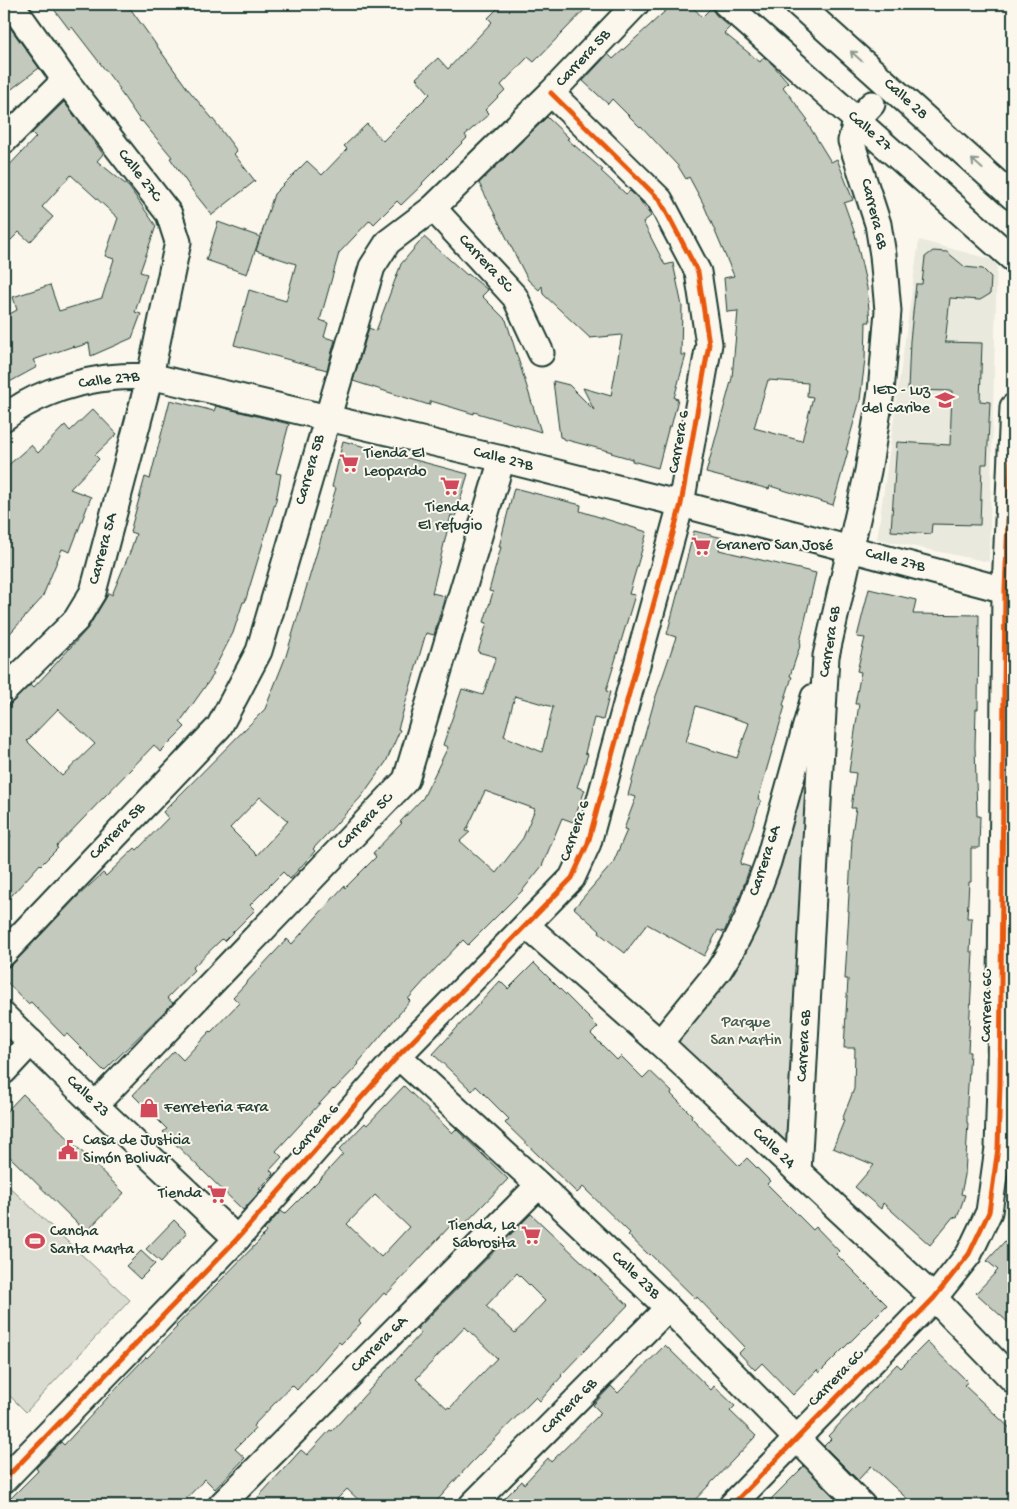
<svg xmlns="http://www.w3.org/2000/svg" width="1017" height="1509" font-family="'Gochi Hand',sans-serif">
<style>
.built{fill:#eae9de}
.green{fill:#dbdcd1;stroke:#7d8c82}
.building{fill:#c4c9be;stroke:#1f3d34;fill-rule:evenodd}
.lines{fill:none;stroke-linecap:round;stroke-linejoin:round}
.minor-casing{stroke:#1f3d34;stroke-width:29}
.minor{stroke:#fbf7ec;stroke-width:25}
.cycleway-casing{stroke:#fbf7ec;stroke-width:8}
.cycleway{stroke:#e8590c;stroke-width:5}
.oneway{stroke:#8d9a90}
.labels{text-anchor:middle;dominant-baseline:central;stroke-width:4;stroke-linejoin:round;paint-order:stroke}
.street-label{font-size:16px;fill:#1f3d34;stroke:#fbf7ec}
.poi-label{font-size:16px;fill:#1f3d34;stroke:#fbf7ec;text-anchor:start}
.park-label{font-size:16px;fill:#455d53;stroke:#fbf7ec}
</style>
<rect width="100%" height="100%" fill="#fbf7ec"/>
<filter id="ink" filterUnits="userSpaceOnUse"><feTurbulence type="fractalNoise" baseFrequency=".02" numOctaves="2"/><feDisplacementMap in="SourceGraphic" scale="10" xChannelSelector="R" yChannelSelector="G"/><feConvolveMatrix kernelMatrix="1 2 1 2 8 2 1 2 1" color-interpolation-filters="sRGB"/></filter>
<g filter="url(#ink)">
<!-- built -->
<path class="built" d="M919 240 997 261 989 562 877 539Z"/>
<!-- green -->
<g class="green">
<path d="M804 760H813L793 1148 779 1134 675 1041 732 959Z"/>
<path d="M4 1182 130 1300 26 1412 4 1390Z"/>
</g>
<!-- building -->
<g class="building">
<path d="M50 4H127L187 88 216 123 237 151 234 154 255 181 212 215 192 190 170 158 172 157 142 121 141 122 119 90 120 89 72 27 69 29Z"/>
<path d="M502 4H590L534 62 528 57 501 85 505 90 485 110 489 114 465 135 467 138 422 183 423 184 401 205 397 201 374 224 370 220 339 253 320 320 328 323 324 337 335 340 327 370 234 345 249 290 286 301 296 264 256 251 274 194 307 161 322 175 347 149 344 146 367 124 383 141 430 94 416 78 438 58 448 69 492 22 488 18Z"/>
<path d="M673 4H690L702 17 711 8 716 15 730 27 724 33 760 62 764 57 772 64 788 82 783 87 808 120 806 121 831 162 837 159 853 200 844 203 855 234 867 288 870 322H866L865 360 860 400 846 450 848 451 833 505 770 486 769 489 706 473 732 378 738 311 727 312 724 278 734 276 703 203 689 177 686 179 678 166 641 126 640 127 612 99 608 104 583 81 608 54 613 59ZM768 380 808 383 807 396 813 397 802 441 754 428Z"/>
<path d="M4 19 39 68 4 95Z"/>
<path d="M64 102 103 154 97 161 129 187 156 226 140 272 147 274 135 312 141 314 132 338 91 356 89 343 74 348V346L33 360 37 367 4 385V317L17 310 13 297 50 285 59 311 102 298 114 259 105 256 118 218 71 175 42 207 53 217 30 242 19 232 4 247V171L36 137 32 133Z"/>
<path d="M547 117 569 138 567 139 603 170 601 171 626 194 630 191 639 199 651 216 643 222 665 265 673 263 682 306 681 355H686L674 398 678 399 671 427 669 426 658 468 632 461V459L611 453 612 452 563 439V438L560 437 553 381 569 385 594 410 583 388 611 396 622 335 590 338 543 294 542 286 539 290 528 280 479 183Z"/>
<path d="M218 222 260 237 247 274 206 260Z"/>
<path d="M424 237 467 275 468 274 488 290 482 296 506 320 541 432 474 412V414L431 401 429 405 353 381 369 328 376 331 401 264Z"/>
<path d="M933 251 947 252 965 267 983 269 991 277 990 294 980 300 950 298 945 342 982 343 980 401 990 402 987 464H982L980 525 932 524 931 534 891 531 897 442 950 445 952 391 908 390 910 341 916 284H922L925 257Z"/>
<path d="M170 400 214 411 216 406 289 424 276 473 281 474 276 500 245 602H243L233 633 212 673 214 674 180 722 185 727 160 752 154 745 56 847 58 848 41 865 40 864 4 904V844L11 836 4 828V711L30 685 33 688 51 669 88 628 109 593 112 595 130 552 136 534 130 532 145 477 150 479ZM58 709 95 744 62 776 27 741Z"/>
<path d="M93 409 117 434 95 455 99 459 70 489 91 497 70 552 62 549 42 598 4 640V469L31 445 38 453 65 425 70 431Z"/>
<path d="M343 441 468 474 455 517 451 515 432 593 445 596 434 635 426 633 398 729 400 730 386 762 361 797 313 849 315 851 290 879 283 872 250 905 255 910 224 941 222 939 192 968 194 970 167 998 173 1003 104 1071 67 1034 64 1036 31 1002 28 1004 4 979V967H9L14 963 75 899 103 873 106 876 135 848 137 850 168 818 163 812 265 709 286 656 327 518 336 488 332 487ZM260 797 288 821 257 855 230 828Z"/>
<path d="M514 488 581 505 580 511 647 532 629 594 635 595 606 691 610 692 603 720 594 718 585 753 588 754 577 787 585 790 573 822 562 818 542 866 522 891 468 945 463 940 435 969 408 999 410 1001 358 1063 359 1064 334 1090 333 1089 276 1151 282 1157 270 1170 274 1174 259 1189 261 1190 243 1210 163 1132 167 1129 133 1095 174 1051 183 1060 210 1031 211 1032 239 1003 233 997 287 939 292 944 344 886 345 888 376 857 373 853 402 823 400 822 423 798 448 747 443 745 462 689 483 695 496 657 478 652 487 623 484 622 493 592 489 591 501 547H499ZM515 696 553 707 542 752 504 736ZM485 791 535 809 523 838 496 873 460 841 470 832 466 831Z"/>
<path d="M694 531 723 538 719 550 816 573 800 642 801 643 790 676 792 677 783 705 785 706 758 799 761 800 740 864 750 867 739 899 724 932 718 930 704 956 647 924 625 953 599 933 600 931 574 908 613 863 627 830 624 829 636 797 628 795 654 702 676 637 667 634ZM696 706 749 723 737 758 686 742Z"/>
<path d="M869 589 916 600 913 614 979 615 978 709H976L975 746 977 816H980L979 848H971V882H969L967 918H972L970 952H973L968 1052H970L967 1102V1123H968L965 1175 961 1194 965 1195 957 1218 953 1217 930 1245 883 1203 881 1209 855 1187 874 1165 833 1148 844 1121 842 1120 854 1089 855 1048H844L848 979H845L849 911H848L852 840H851L856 808H851L856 773 849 772 859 704H855L861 672 857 671 865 638 857 637Z"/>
<path d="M534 963 598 1027 591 1034 617 1060 621 1056 643 1078 650 1071 672 1092 671 1094 692 1115 691 1117 739 1166 747 1158 770 1181 767 1184 813 1230 816 1227 839 1251 836 1254 887 1305 819 1373 817 1370 793 1395 762 1363 755 1370 739 1353 745 1347 697 1297 696 1299 650 1254 649 1255 628 1235 630 1233 583 1187 577 1193 505 1123 509 1119 476 1086 472 1091 433 1054 500 981 508 989Z"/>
<path d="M404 1086 452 1133 456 1129 508 1179 458 1231 451 1225 386 1295 384 1293 359 1321 361 1323 341 1344 339 1342 297 1390 292 1385 253 1426 255 1429 235 1449 245 1458 215 1489 205 1479 180 1505H4L38 1471 36 1468 61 1442 64 1445 120 1384 146 1357 147 1358 177 1327 176 1326 259 1241 266 1232 264 1230 281 1211 285 1214 319 1180 343 1154 339 1150 365 1123 367 1125ZM375 1195 409 1227 381 1257 347 1224Z"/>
<path d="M23 1094 124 1193 86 1232 4 1151V1114Z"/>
<path d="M531 1214 628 1305 561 1375 562 1376 540 1401 536 1397 470 1464 433 1505H364L347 1489 331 1505H251L301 1450 307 1455 330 1430 332 1431 421 1333 417 1329ZM517 1273 545 1301 515 1333 486 1306ZM465 1327 497 1358 450 1408 449 1407 447 1408 416 1379Z"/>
<path d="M174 1220 187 1233 161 1262 146 1249Z"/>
<path d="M1013 1232V1327L976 1293 998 1270 987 1261Z"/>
<path d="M141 1251 155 1264 140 1279 126 1266Z"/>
<path d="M927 1342 968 1382 964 1385 1013 1431V1505H914L871 1466 858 1480 824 1446 831 1439 828 1436 897 1364 901 1368Z"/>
<path d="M665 1345 711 1390 714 1386 735 1406 730 1411 756 1436 690 1505H498L522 1481 524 1484 548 1458 551 1462 601 1413 593 1405 611 1386 618 1393Z"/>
<path d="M804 1466 838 1501 834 1505H765Z"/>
</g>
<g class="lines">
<defs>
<g id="minor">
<path d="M726 4 1013 259"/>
<path d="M798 4 1013 197"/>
<path d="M856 121 872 104"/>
<path d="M4 141 65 80"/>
<path d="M433 208 515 297 541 353"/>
<path d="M4 418C30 397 67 384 100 379 116 376 133 377 150 376L502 459 681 504 1005 590"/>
<path d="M4 691 76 620 93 592 150 376 178 242 169 214 65 80 11 4"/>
<path d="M526 925 660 1043 934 1298 1013 1380"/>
<path d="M4 953 219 727 259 651 372 267 388 242 433 208 551 93 636 4"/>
<path d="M4 1016 95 1105 237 1239"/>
<path d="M660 1043 719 970 732 949 747 919 768 862 814 697"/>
<path d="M398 1056 539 1185 668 1308 862 1505"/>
<path d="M4 1071 31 1042"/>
<path d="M95 1105 406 780 502 459"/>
<path d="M798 1172 826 656 868 471 881 392 888 311 883 255 878 224 851 141 856 121"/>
<path d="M4 1480 237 1239 398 1056 572 878 588 843 681 504 709 344 698 272 660 200 551 93"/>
<path d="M221 1505 539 1185"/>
<path d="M472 1505 668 1308"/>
<path d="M732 1505 934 1298 969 1254 989 1212 998 1148 1000 1084 1005 590 1013 407"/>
</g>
</defs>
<!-- minor casing -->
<use href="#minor" class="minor-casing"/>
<!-- minor -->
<use href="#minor" class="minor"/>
<defs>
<g id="cycleway">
<path d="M4 1480 237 1239 398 1056 572 878 588 843 681 504 709 344 698 272 660 200 551 93"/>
<path d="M732 1505 934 1298 969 1254 989 1212 998 1148 1000 1084 1005 590 1013 407"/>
</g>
</defs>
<!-- cycleway casing -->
<use href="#cycleway" class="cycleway-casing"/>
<!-- cycleway -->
<use href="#cycleway" class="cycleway"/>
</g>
<!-- one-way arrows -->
<defs><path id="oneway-shaft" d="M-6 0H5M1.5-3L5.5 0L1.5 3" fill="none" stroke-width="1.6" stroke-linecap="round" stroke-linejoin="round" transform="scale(1.25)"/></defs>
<g class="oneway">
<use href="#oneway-shaft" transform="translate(856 56) rotate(-138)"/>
<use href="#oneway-shaft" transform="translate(977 164) rotate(-138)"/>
</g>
</g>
<!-- icons -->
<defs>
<symbol id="school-bare" viewBox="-9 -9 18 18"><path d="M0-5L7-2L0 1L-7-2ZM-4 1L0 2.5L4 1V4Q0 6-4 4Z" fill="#d1495b" stroke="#fbf7ec" stroke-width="2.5" paint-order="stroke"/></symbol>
<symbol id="supermarket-bare" viewBox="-9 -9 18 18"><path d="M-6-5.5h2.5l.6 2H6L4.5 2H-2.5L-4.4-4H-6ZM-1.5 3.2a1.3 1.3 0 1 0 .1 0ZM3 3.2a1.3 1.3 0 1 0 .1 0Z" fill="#d1495b" stroke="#fbf7ec" stroke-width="2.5" paint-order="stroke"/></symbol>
<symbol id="shop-bare" viewBox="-9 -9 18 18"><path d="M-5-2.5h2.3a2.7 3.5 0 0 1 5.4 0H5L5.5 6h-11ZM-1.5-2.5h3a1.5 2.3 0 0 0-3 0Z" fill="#d1495b" stroke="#fbf7ec" stroke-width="2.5" paint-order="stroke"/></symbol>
<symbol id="civic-bare" viewBox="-9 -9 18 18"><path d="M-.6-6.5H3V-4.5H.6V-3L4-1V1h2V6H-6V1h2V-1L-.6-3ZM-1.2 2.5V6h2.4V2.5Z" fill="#d1495b" stroke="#fbf7ec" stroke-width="2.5" paint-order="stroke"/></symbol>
<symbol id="stadium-bare" viewBox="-9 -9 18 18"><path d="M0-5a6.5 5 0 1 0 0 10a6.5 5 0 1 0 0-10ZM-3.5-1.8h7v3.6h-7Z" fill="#d1495b" stroke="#fbf7ec" stroke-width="2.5" paint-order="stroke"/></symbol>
</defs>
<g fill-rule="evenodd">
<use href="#school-bare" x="931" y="386" width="28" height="28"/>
<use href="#supermarket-bare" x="335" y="449" width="28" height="28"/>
<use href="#supermarket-bare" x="436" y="472" width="28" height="28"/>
<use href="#supermarket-bare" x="687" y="532" width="28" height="28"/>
<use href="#shop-bare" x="135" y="1094" width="28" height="28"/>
<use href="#civic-bare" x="54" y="1136" width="28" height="28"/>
<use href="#supermarket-bare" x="203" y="1180" width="28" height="28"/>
<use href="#supermarket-bare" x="517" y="1221" width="28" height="28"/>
<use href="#stadium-bare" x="21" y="1227" width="28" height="28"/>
</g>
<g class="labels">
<!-- street labels -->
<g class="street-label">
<text transform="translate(584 59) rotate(-47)">Carrera 5B</text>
<text transform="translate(905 100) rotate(42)">Calle 28</text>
<text transform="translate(869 132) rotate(41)">Calle 27</text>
<text transform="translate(139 176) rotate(52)">Calle 27C</text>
<text transform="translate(873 214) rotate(76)">Carrera 6B</text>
<text transform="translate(485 264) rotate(47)">Carrera 5C</text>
<text transform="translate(109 381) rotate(-7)">Calle 27B</text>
<text transform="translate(680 442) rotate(-80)">Carrera 6</text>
<text transform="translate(503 460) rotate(14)">Calle 27B</text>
<text transform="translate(311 470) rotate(-74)">Carrera 5B</text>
<text transform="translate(104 549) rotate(-75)">Carrera 5A</text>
<text transform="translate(895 561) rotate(14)">Calle 27B</text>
<text transform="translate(831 642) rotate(-81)">Carrera 6B</text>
<text transform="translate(366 822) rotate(-46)">Carrera 5C</text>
<text transform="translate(576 831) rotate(-71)">Carrera 6</text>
<text transform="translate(118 832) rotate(-46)">Carrera 5B</text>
<text transform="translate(766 861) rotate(-72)">Carrera 6A</text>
<text transform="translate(988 1006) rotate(-89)">Carrera 6C</text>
<text transform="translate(805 1046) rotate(-87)">Carrera 6B</text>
<text transform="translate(87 1097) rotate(44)">Calle 23</text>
<text transform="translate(316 1131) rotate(-49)">Carrera 6</text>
<text transform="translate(773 1149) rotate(43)">Calle 24</text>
<text transform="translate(635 1276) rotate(44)">Calle 23B</text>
<text transform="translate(380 1345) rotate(-45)">Carrera 6A</text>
<text transform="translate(837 1379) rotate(-46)">Carrera 6C</text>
<text transform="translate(570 1407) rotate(-45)">Carrera 6B</text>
</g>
<!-- poi labels -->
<g class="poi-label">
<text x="930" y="391" text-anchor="end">IED - Luz<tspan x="930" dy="18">del Caribe</tspan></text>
<text x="364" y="454">Tienda El<tspan x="364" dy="18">Leopardo</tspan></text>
<text x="450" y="508" text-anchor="middle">Tienda,<tspan x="450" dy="18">El refugio</tspan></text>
<text x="716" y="546">Granero San José</text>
<text x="164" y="1108">Ferreteria Fara</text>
<text x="83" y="1141">Casa de Justicia<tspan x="83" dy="18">Simón Bolivar</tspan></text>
<text x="202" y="1194" text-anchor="end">Tienda</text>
<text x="516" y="1226" text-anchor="end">Tienda, La<tspan x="516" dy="18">Sabrosita</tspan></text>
<text x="50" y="1232">Cancha<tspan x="50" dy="18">Santa Marta</tspan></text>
</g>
<!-- park labels -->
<g class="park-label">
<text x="746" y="1023">Parque<tspan x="746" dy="18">San Martin</tspan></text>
</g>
</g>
<!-- margin -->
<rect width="1017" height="1509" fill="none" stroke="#fbf7ec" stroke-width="20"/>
<rect x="10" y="10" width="997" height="1489" fill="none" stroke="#1f3d34" stroke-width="2" filter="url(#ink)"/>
</svg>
